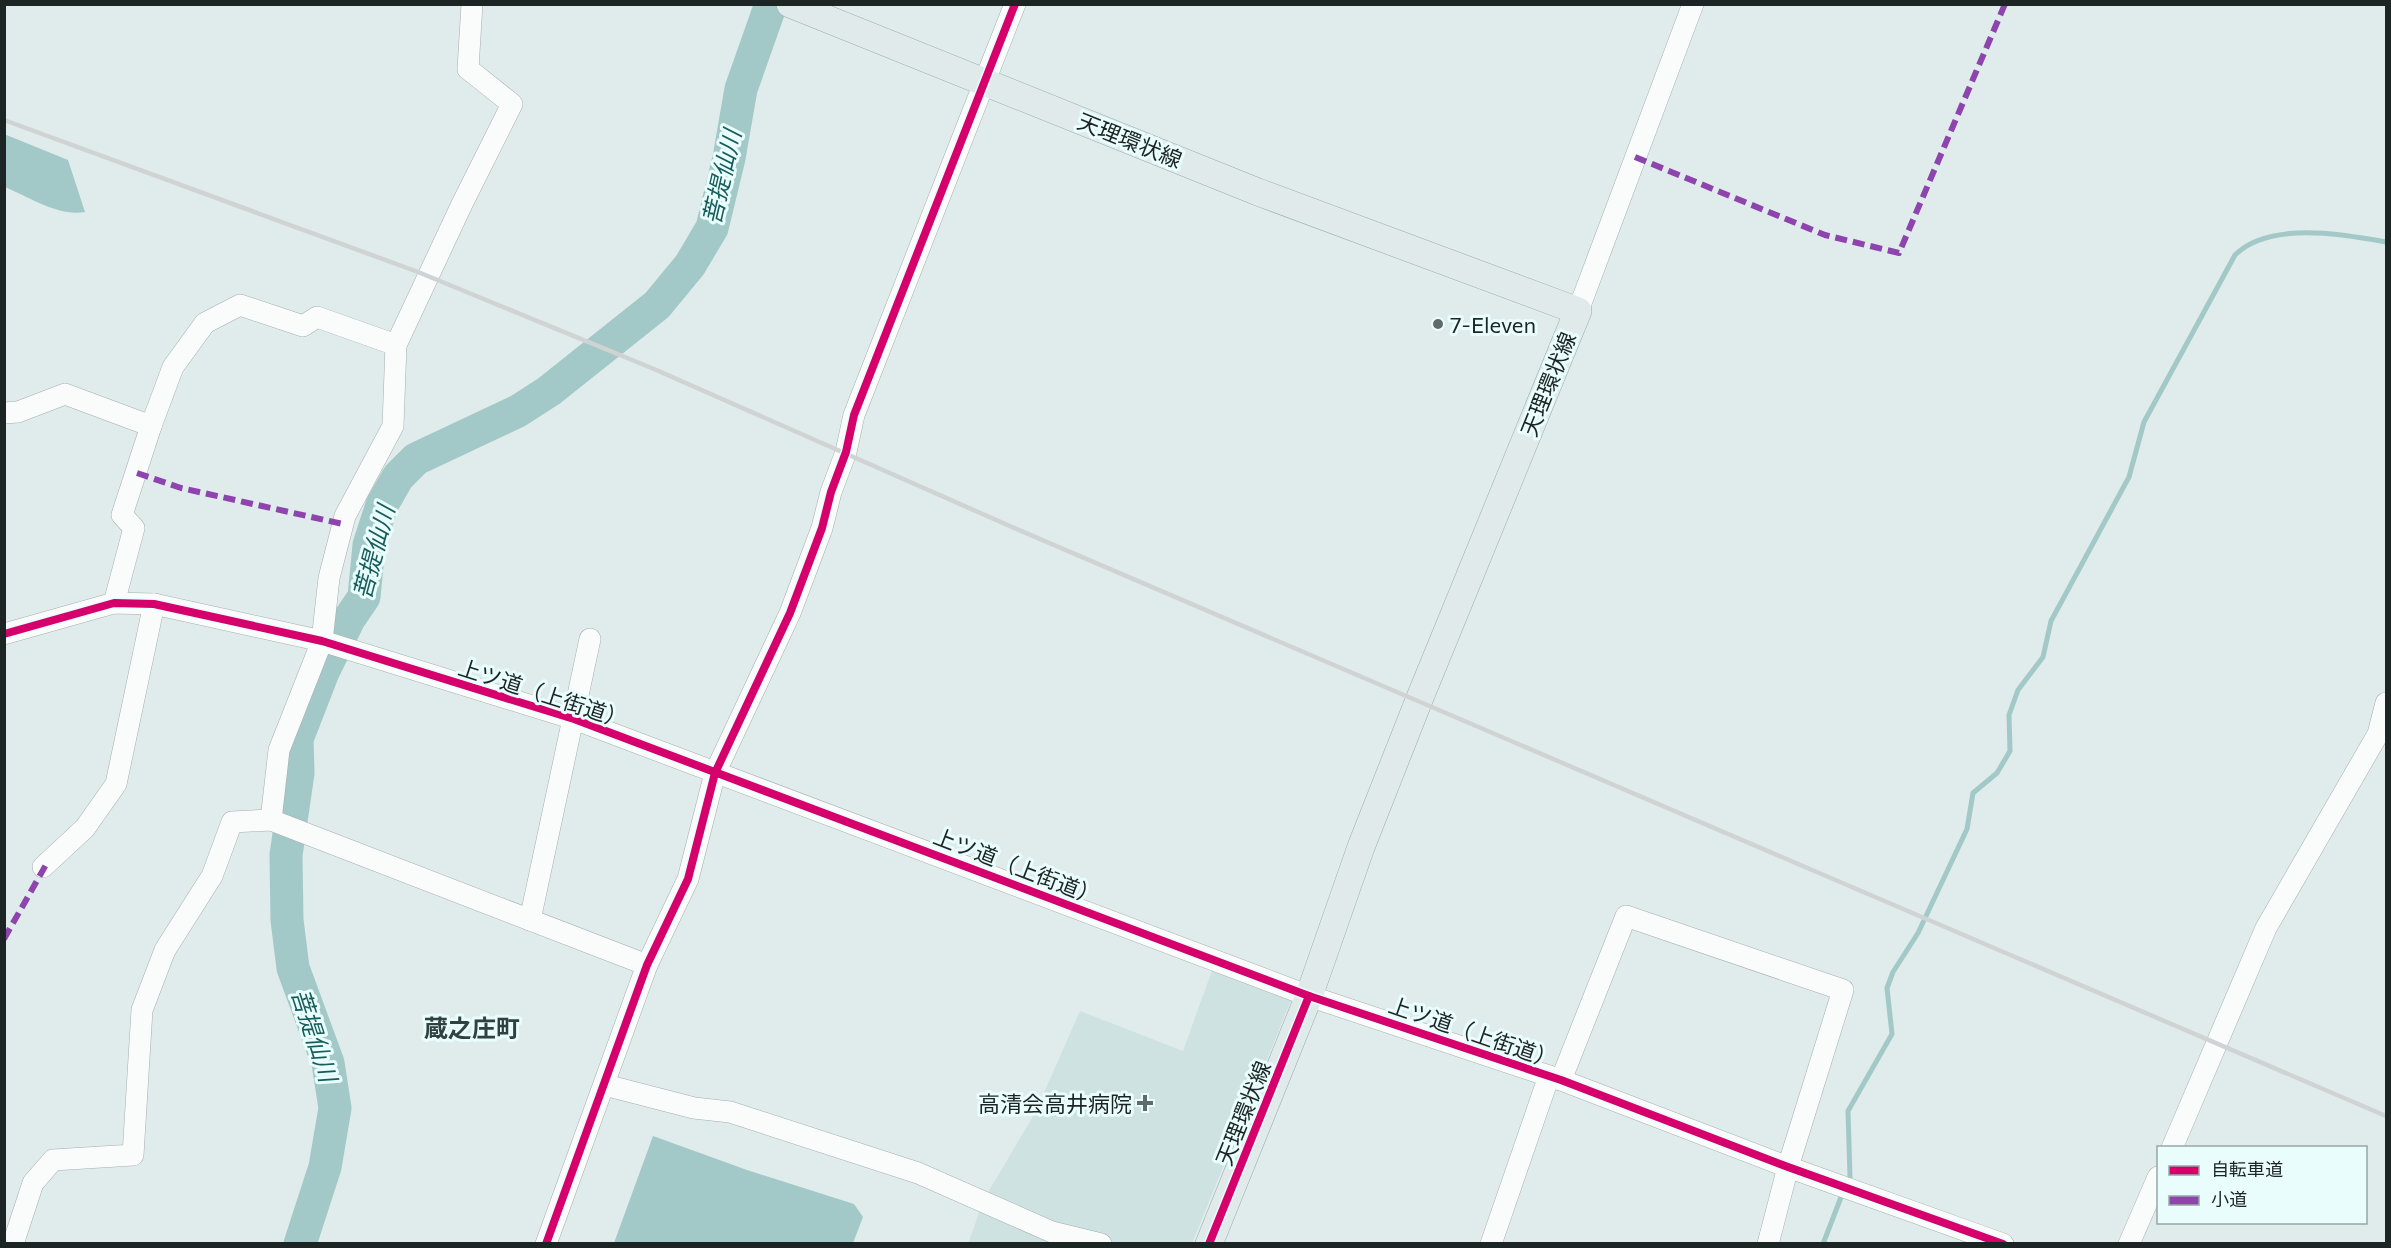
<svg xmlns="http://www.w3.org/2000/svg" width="2391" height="1248" font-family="Commissioner,'Noto Sans JP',sans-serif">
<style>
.built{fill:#cde2e1}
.water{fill:#a2c9c7}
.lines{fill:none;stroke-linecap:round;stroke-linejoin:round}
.stream{stroke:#a2c9c7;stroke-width:5}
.river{stroke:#a2c9c7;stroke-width:33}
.minor-casing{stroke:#a6aeae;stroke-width:22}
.major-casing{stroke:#98acac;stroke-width:28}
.minor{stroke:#fafcfc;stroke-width:21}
.major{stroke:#e0eaea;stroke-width:27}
.rail{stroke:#d0d3d3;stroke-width:4.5}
.quiet{stroke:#8e44ad;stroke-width:6;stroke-dasharray:12 6;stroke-linecap:butt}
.cycleway-casing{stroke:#e8fdfc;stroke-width:11}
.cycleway{stroke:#d6006c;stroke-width:8}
.poi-dot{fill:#616a6a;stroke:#e8fdfc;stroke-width:2}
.labels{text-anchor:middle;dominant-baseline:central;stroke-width:6;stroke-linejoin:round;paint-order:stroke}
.street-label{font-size:22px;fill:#1d2524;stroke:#e8fdfc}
.poi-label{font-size:22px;fill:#1d2524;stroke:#e8fdfc;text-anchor:start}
.water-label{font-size:24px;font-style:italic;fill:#155c5b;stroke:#e8fdfc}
.neighbourhood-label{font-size:24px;font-weight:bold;fill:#2f4140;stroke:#e8fdfc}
</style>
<rect width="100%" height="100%" fill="#e0ebeb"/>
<!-- built -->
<path class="built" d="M1213 968 1292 998 1192 1243 968 1244 984 1199 1035 1113 1080 1011 1183 1051Z"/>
<!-- water -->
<g class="water">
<path d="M4 134 68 160 85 212C59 217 29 197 5 187Z"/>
<path d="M653 1136 747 1170 854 1204 863 1217 853 1243H614Z"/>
</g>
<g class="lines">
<!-- stream -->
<g class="stream">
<path d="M1847 1183 1850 1177 1848 1111 1892 1034 1887 988 1893 972 1918 933 1967 829 1973 793 1997 773 2010 751 2009 715 2018 690 2043 657 2051 621 2129 477 2144 422 2235 255C2269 221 2343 234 2386 242"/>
<path d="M1823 1244 1843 1192"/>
</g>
<!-- river -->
<path class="river" d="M300 1244 325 1167 335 1108 328 1063 293 968 287 920 286 855 298 773 297 739 323 672 349 619 364 597 369 545 382 505 398 477 416 459 518 411 549 391 657 305 690 265 712 228 729 158 741 89 771 4"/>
<defs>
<g id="minor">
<path d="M1578 311 1693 4"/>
<path d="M4 413 18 412 65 394 151 426 173 367 205 323 240 305 303 326 317 317 396 345"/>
<path d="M114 603 134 528 122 515 151 426"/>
<path d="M4 634 114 603 154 604 322 641 574 719 1309 996 1561 1080 1788 1167 2003 1244"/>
<path d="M271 820 279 750 322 641 329 578 345 516 393 426 396 345 462 204 512 104 468 69 472 4"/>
<path d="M43 867 85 828 116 784 154 604"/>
<path d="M530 920 590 639"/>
<path d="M1561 1080 1626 916 1843 990 1788 1167 1768 1244"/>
<path d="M605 1085 694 1108 730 1112 918 1173 1052 1232 1101 1244"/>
<path d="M2172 1148 2266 928 2378 734 2386 703"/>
<path d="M13 1244 33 1183 53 1160 133 1155 142 1010 165 950 212 876 232 822 271 820 647 965"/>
<path d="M546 1244 647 965 688 879 715 773 790 613 822 528 831 492 846 452 854 415 1015 4"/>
<path d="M1491 1244 1549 1076"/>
<path d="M2129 1244 2158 1177"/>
</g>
<path id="major" d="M790 4 1258 192 1578 311 1419 700 1361 847 1309 996 1209 1244"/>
</defs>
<!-- minor casing -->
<use href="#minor" class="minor-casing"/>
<!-- major casing -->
<use href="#major" class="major-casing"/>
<!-- minor -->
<use href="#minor" class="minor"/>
<!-- major -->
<use href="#major" class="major"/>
<!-- rail -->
<path class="rail" d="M4 120 418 272 654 369 1012 527 2386 1116"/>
<!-- quiet -->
<g class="quiet">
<path d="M1635 157 1825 235 1899 253 2005 4"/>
<path d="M137 473 181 488 343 524"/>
<path d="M4 939 47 863"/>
</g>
<defs>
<g id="cycleway">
<path d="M4 634 114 603 154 604 322 641 574 719 1309 996 1561 1080 1788 1167 2003 1244"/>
<path d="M546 1244 647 965 688 879 715 773 790 613 822 528 831 492 846 452 854 415 1015 4"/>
<path d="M1209 1244 1309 996"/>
</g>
</defs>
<!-- cycleway casing -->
<use href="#cycleway" class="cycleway-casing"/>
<!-- cycleway -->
<use href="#cycleway" class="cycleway"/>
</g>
<!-- markers -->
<g class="poi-dot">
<circle cx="1438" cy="324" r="6"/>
<path d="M1142 1094h6v6h6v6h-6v6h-6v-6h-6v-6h6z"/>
</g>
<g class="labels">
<!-- street labels -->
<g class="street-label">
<text transform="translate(1130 140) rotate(22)">天理環状線</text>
<text transform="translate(1548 384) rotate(-68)">天理環状線</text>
<text transform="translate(543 693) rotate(18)">上ツ道（上街道）</text>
<text transform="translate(1017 866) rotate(21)">上ツ道（上街道）</text>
<text transform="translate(1473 1032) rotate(19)">上ツ道（上街道）</text>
<text transform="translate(1243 1113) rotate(-68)">天理環状線</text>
</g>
<!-- poi labels -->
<g class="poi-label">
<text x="1450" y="324">7-Eleven</text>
<text x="1132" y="1103" text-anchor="end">高清会高井病院</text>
</g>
<!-- water labels -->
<g class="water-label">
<text transform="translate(721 177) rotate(-77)">菩提仙川</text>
<text transform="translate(373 552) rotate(-75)">菩提仙川</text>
<text transform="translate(315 1035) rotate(72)">菩提仙川</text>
</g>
<!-- neighbourhood labels -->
<g class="neighbourhood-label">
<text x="472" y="1027">蔵之庄町</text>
</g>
</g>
<!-- border -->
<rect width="2391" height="1248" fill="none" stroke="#1d2524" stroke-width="12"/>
<!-- legend -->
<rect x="2157" y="1146" width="210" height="78" fill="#e8fdfc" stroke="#97a7a6" stroke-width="1.5"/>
<rect x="2169" y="1166" width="30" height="9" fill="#d6006c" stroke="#97a7a6" stroke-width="1.5"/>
<text x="2211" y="1176" font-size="18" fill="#1d2524">自転車道</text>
<rect x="2169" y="1196" width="30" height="9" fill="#8e44ad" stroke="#97a7a6" stroke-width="1.5"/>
<text x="2211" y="1206" font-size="18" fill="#1d2524">小道</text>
</svg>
